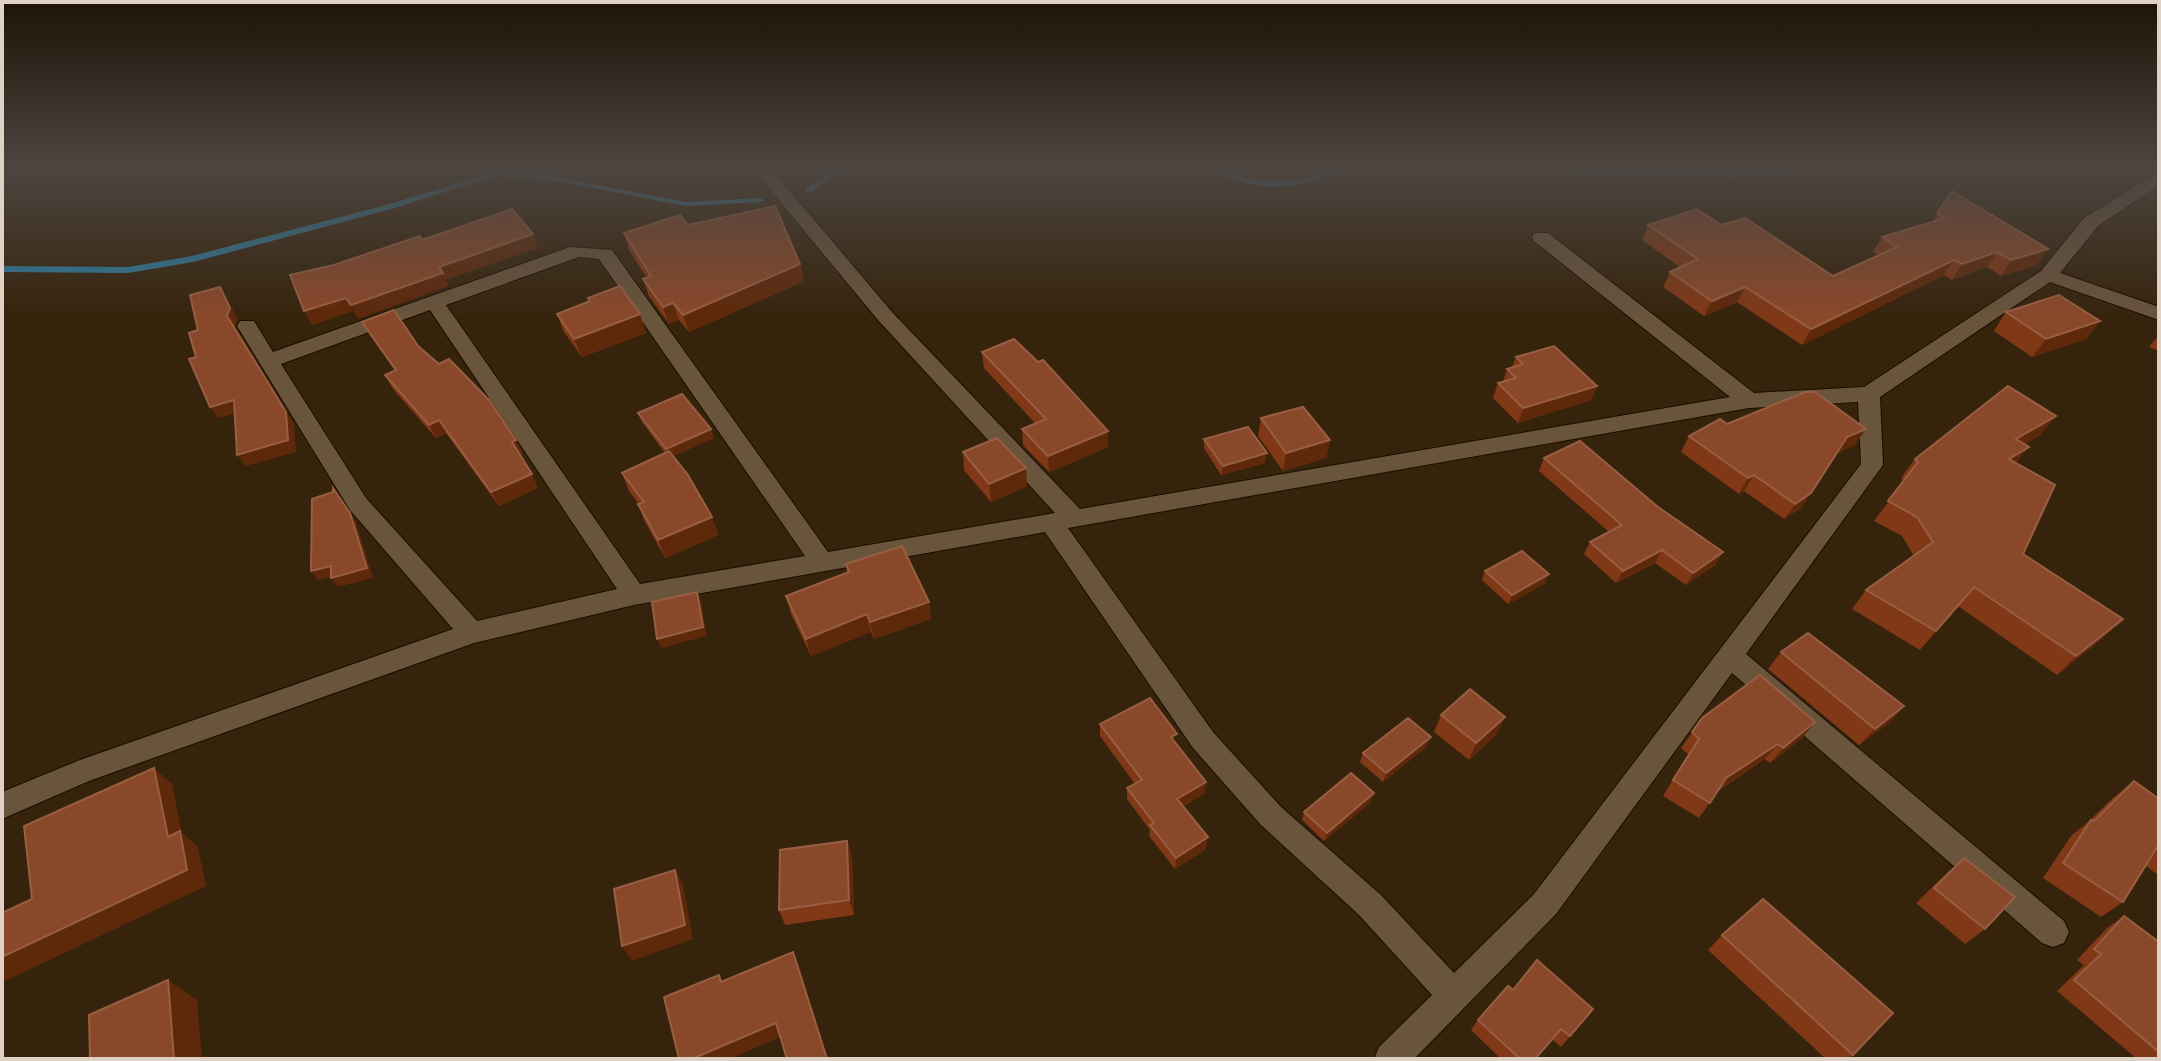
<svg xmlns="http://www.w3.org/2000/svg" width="2161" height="1061" font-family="Roboto,sans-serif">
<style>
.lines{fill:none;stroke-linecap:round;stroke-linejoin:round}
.stream{fill:#2c7c9f;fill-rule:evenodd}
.minor-casing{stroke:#1d0c00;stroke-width:2}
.minor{fill:#69543c;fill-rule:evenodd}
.wall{fill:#803817}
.shaded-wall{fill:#5e280b}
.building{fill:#8a482a;stroke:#985e42;stroke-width:2}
</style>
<rect width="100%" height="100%" fill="#36230c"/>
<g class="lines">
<!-- stream -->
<g class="stream">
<path d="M835 169H844L812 192H806V188Z"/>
<path d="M1213 169H1223L1247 178 1276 181 1304 178 1328 169H1338C1304 192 1247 192 1213 169Z"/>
<path d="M1572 169C1625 166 1679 174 1733 173 1753 172 1773 168 1794 169L1790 171 1733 177 1576 171Z"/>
<path d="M495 172 546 175 686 202 760 198 764 200 760 202 686 206 546 179 495 176 395 208 193 262 128 273 2 272V266L128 267 192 256 389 204Z"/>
</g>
<defs>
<path id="minor" d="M753 169H771L892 312 1080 509 1730 397 1534 241 1532 237 1534 233H1548L1754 393 1864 387 2041 271 2084 218 2159 172V185L2098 226 2060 273 2159 307V320L2050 282 1880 397 1883 465 1746 654 2064 921 2069 932 2064 943 2053 947 2042 943 1732 673 1556 914 1414 1059H1374L1379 1047 1432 995 1359 915 1261 825 1193 748 1045 532 634 605 474 643 89 781 2 819V792L80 760 453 629 350 510 237 326 240 321H254L273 352 570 247 612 250 828 552 1055 513 878 320ZM579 257 599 259 805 556 640 584 446 305ZM430 310 617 589 477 621 366 498 281 364ZM1858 402 1861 464 1534 894 1454 973 1381 895 1281 807 1213 732 1068 528 1749 408Z"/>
</defs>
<!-- minor casing -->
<use href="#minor" class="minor-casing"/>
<!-- minor -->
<use href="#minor" class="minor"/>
</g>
<!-- wall -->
<g class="wall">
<path d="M1952 191 2037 265 2001 276 1987 267 1952 280 1944 275 1802 345 1737 302 1704 316 1663 287 1670 272 1680 267 1642 240 1648 225H1721L1833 276 1878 255 1873 252 1882 237 1932 222Z"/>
<path d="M688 225 800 264 804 281 689 332 679 320 669 324 649 296 643 279 647 278 629 250 624 233Z"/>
<path d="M588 298 640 314 646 333 582 357 564 332 557 314 589 302Z"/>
<path d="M2006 312 2100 321 2086 339 2032 357 1994 331Z"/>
<path d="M362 322 418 346 523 454 520 455 538 488 499 506 446 433 436 438 393 389 385 375 395 371 370 335Z"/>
<path d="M2159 335V351L2149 347Z"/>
<path d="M982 352 1108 447 1049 472 1023 445 1022 429 1035 423 984 368Z"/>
<path d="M1516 357 1597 386 1591 400 1518 423 1493 398 1498 383 1503 382 1507 369 1512 367Z"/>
<path d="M638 413 714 438 673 456 712 517 718 535 665 558 645 522 638 504H639L629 491 622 473 665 453 642 422Z"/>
<path d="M2056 416 2040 435 2025 444 2016 463 2023 554 2103 638 2057 675 1958 606 1920 650 1852 609 1866 590 1914 556 1902 536 1874 521 1904 481 1901 478 1915 459Z"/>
<path d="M1261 418 1330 440 1326 458 1283 471 1258 436Z"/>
<path d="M1727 424 1855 445 1837 453 1801 508 1784 519 1744 491 1739 494 1681 452 1689 436Z"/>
<path d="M1204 439 1267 453 1265 463 1221 475 1204 448Z"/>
<path d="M963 452 1027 486 991 502 964 470Z"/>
<path d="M1544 458 1658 507 1723 552 1715 565 1686 585 1655 563 1616 583 1584 554 1590 542 1609 532 1539 471Z"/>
<path d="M846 564 929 602 931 619 874 639 871 632 811 656 791 614 786 596 847 573Z"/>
<path d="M1485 571 1545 583 1508 604 1482 580Z"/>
<path d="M1781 652 1904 706 1889 723 1859 745 1768 669Z"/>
<path d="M1441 715 1497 734 1469 760 1434 732Z"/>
<path d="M1702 718 1815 722 1802 738 1770 763 1765 759 1718 791 1699 818 1663 796 1688 754 1681 748Z"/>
<path d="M1100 724 1176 743 1205 793 1182 807 1206 849 1175 869 1149 836 1150 830 1127 799V788L1135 784 1100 736Z"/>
<path d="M1427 746 1383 782 1360 762 1363 753Z"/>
<path d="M2134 781 2159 799V876L2145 865 2123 902 2101 917 2043 878 2071 836 2088 822 2113 798Z"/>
<path d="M1371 802 1324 841 1302 820 1304 812Z"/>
<path d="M847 841 852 856 854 915 785 925 779 910Z"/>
<path d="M1964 858 1985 929 1965 944 1916 903 1946 874Z"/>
<path d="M2124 916 2159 942V1059H2137L2057 991 2084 965 2077 960 2107 928Z"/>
<path d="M1722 935 1853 1055 1847 1059H1826L1708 950Z"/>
<path d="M1513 990 1593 1009 1561 1047 1552 1039 1535 1059H1501L1471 1030 1478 1020Z"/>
</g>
<!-- shaded-wall -->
<g class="shaded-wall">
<path d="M533 234 538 248 446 280 449 286 358 319 351 305 439 267Z"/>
<path d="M2048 249 2037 265 2001 276 2011 260Z"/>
<path d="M1997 252 1987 267 1952 280 1962 264Z"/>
<path d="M1954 260 1944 275 1802 345 1811 329Z"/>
<path d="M800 264 804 281 689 332 683 315Z"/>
<path d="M220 287 238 319 234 328 294 424 296 452 246 466 237 455 288 440 227 316Z"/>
<path d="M1745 287 1737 302 1704 316 1712 301Z"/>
<path d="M346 298 353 311 312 325 304 311Z"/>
<path d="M673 303 679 320 669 324 663 307Z"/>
<path d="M640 314 646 333 582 357 574 339Z"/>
<path d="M2100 321 2086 339 2032 357 2046 339Z"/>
<path d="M1597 386 1591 400 1518 423 1523 408Z"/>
<path d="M234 400 242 412 218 418 210 407Z"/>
<path d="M2056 416 2040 435 2001 459 2016 439Z"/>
<path d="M439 420 446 433 436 438 429 425Z"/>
<path d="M711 429 714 438 669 458 666 449Z"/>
<path d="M1866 429 1855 445 1836 453 1847 437Z"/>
<path d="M1108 431V447L1049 472 1048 456Z"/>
<path d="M516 440 523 454 518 456 512 442Z"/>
<path d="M1330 440 1326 458 1283 471 1286 453Z"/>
<path d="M2029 447 2013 466 2009 459Z"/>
<path d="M1267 453 1265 463 1221 475 1223 466Z"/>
<path d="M1026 468 1027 486 991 502 989 484Z"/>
<path d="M532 474 538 488 499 506 491 492Z"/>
<path d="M1754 475 1744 491 1739 494 1748 478Z"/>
<path d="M1811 493 1801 508 1784 519 1795 504Z"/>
<path d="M350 513 356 522 373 578 338 587 331 578Z"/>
<path d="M712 517 718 535 665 558 658 540Z"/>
<path d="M1662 550 1655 563 1616 583 1623 571Z"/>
<path d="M1723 552 1715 565 1686 585 1693 573Z"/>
<path d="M331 566 338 575 318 580 311 571Z"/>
<path d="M1549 574 1545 583 1508 604 1512 595Z"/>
<path d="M697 592 701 601 707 636 661 648 657 639Z"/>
<path d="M929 602 931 619 874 639 870 622Z"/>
<path d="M867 614 871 632 811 656 806 639Z"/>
<path d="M2123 619 2103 638 2057 675 2076 656Z"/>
<path d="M1904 706 1889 723 1859 745 1875 729Z"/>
<path d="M1505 717 1497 734 1469 760 1476 743Z"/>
<path d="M1815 722 1802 738 1770 763 1783 748Z"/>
<path d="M1431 737 1427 746 1383 782 1386 773Z"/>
<path d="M1778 744 1765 759 1714 793 1726 778Z"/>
<path d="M154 768 172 784 182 833 198 847 206 886 3 982 2 981V957L168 837Z"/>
<path d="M1206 782 1205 793 1175 811 1177 799Z"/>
<path d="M1374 793 1371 802 1324 841 1327 833Z"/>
<path d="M1208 837 1206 849 1175 869 1176 858Z"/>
<path d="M847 841 852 856 854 915 849 900Z"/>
<path d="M675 870 683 885 693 939 632 961 622 946Z"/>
<path d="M793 952 799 966 828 1059H827Z"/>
<path d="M168 980 197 1000 202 1059H174Z"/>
<path d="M776 1023 783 1036 730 1059H692Z"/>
</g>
<!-- building -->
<g class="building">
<path d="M1952 191 2048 249 2011 260 1997 252 1962 264 1954 260 1811 329 1745 287 1712 301 1670 272 1698 259 1648 225 1697 209 1721 225 1745 218 1833 276 1897 247 1882 237 1945 218 1937 213Z"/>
<path d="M775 206 800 264 683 315 673 303 663 307 643 279 651 276 624 233 680 215 688 225Z"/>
<path d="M512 209 533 234 439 267 443 273 351 305 346 298 304 311 290 275 334 265 420 236 422 240Z"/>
<path d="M620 286 640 314 574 339 557 314 590 301 588 298Z"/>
<path d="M220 287 230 308 227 316 286 412 288 440 237 455 234 400 210 407 189 359 196 357 189 333 198 330 190 295Z"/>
<path d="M2059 295 2100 321 2046 339 2006 312Z"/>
<path d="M394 310 418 346 439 364 449 359 489 400 516 440 512 442 532 474 491 492 439 420 429 425 385 375 396 370 362 322Z"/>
<path d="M1014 339 1038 362 1043 360 1108 431 1048 456 1022 429 1046 419 982 352Z"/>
<path d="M1554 346 1597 386 1523 408 1498 383 1516 378 1507 369 1523 364 1516 357Z"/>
<path d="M2008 386 2056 416 2016 439 2029 447 2009 459 2055 485 2023 554 2123 619 2076 656 1974 587 1936 631 1866 590 1933 542 1917 517 1888 501 1918 462 1915 459Z"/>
<path d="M1805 392H1815L1866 429 1847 437 1811 493 1795 504 1754 475 1748 478 1689 436 1720 419 1727 424Z"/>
<path d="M682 394 711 429 666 449 638 413Z"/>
<path d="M1303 407 1330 440 1286 453 1261 418Z"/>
<path d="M1248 427 1267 453 1223 466 1204 439Z"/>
<path d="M997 438 1026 468 989 484 963 452Z"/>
<path d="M1580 441 1658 507 1723 552 1693 573 1662 550 1623 571 1590 542 1622 525 1544 458Z"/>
<path d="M669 451 688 475 712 517 658 540 638 504 644 502 622 473Z"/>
<path d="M333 488 350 513 367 568 331 578V566L311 571 312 499 333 492Z"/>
<path d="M902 546 929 602 870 622 867 614 806 639 786 596 849 572 846 564Z"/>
<path d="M1522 551 1549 574 1512 595 1485 571Z"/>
<path d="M697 592 703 627 657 639 652 602Z"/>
<path d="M1808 633 1904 706 1875 729 1781 652Z"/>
<path d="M1760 675 1815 722 1783 748 1778 744 1726 778 1710 803 1673 780 1699 739 1692 732 1702 718Z"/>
<path d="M1470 689 1505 717 1476 743 1441 715Z"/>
<path d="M1150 698 1177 734 1171 737 1206 782 1177 799 1208 837 1176 858 1150 825 1154 823 1127 788 1142 780 1100 724Z"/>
<path d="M1408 718 1431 737 1386 773 1363 753Z"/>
<path d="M154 768 168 837 180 831 187 870 2 957V913L32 899 24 826Z"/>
<path d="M1351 773 1374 793 1327 833 1304 812Z"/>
<path d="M2134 781 2159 799V844L2123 902 2063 863 2091 820 2094 821Z"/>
<path d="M847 841 849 900 779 910 780 850Z"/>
<path d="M1964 858 2015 897 1985 929 1934 888Z"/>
<path d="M675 870 685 925 622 946 614 889Z"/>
<path d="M1763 899 1893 1013 1853 1055 1722 935Z"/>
<path d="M2124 916 2159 942V1052L2074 980 2101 954 2094 949Z"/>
<path d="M793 952 827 1059H787L776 1023 692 1059H679L664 997 719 975 721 982Z"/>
<path d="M1537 960 1593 1009 1570 1036 1561 1029 1535 1059H1520L1478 1020 1508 986 1513 990Z"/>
<path d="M168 980 174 1059H90L89 1015Z"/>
</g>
<!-- sky -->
<linearGradient id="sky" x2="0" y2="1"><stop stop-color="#1e1307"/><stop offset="0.53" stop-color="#4c4540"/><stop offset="1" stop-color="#4c4540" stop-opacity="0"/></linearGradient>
<rect width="2161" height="317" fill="url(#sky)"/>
<!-- border -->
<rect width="2161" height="1061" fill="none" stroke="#dfd2c5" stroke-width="8"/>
</svg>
